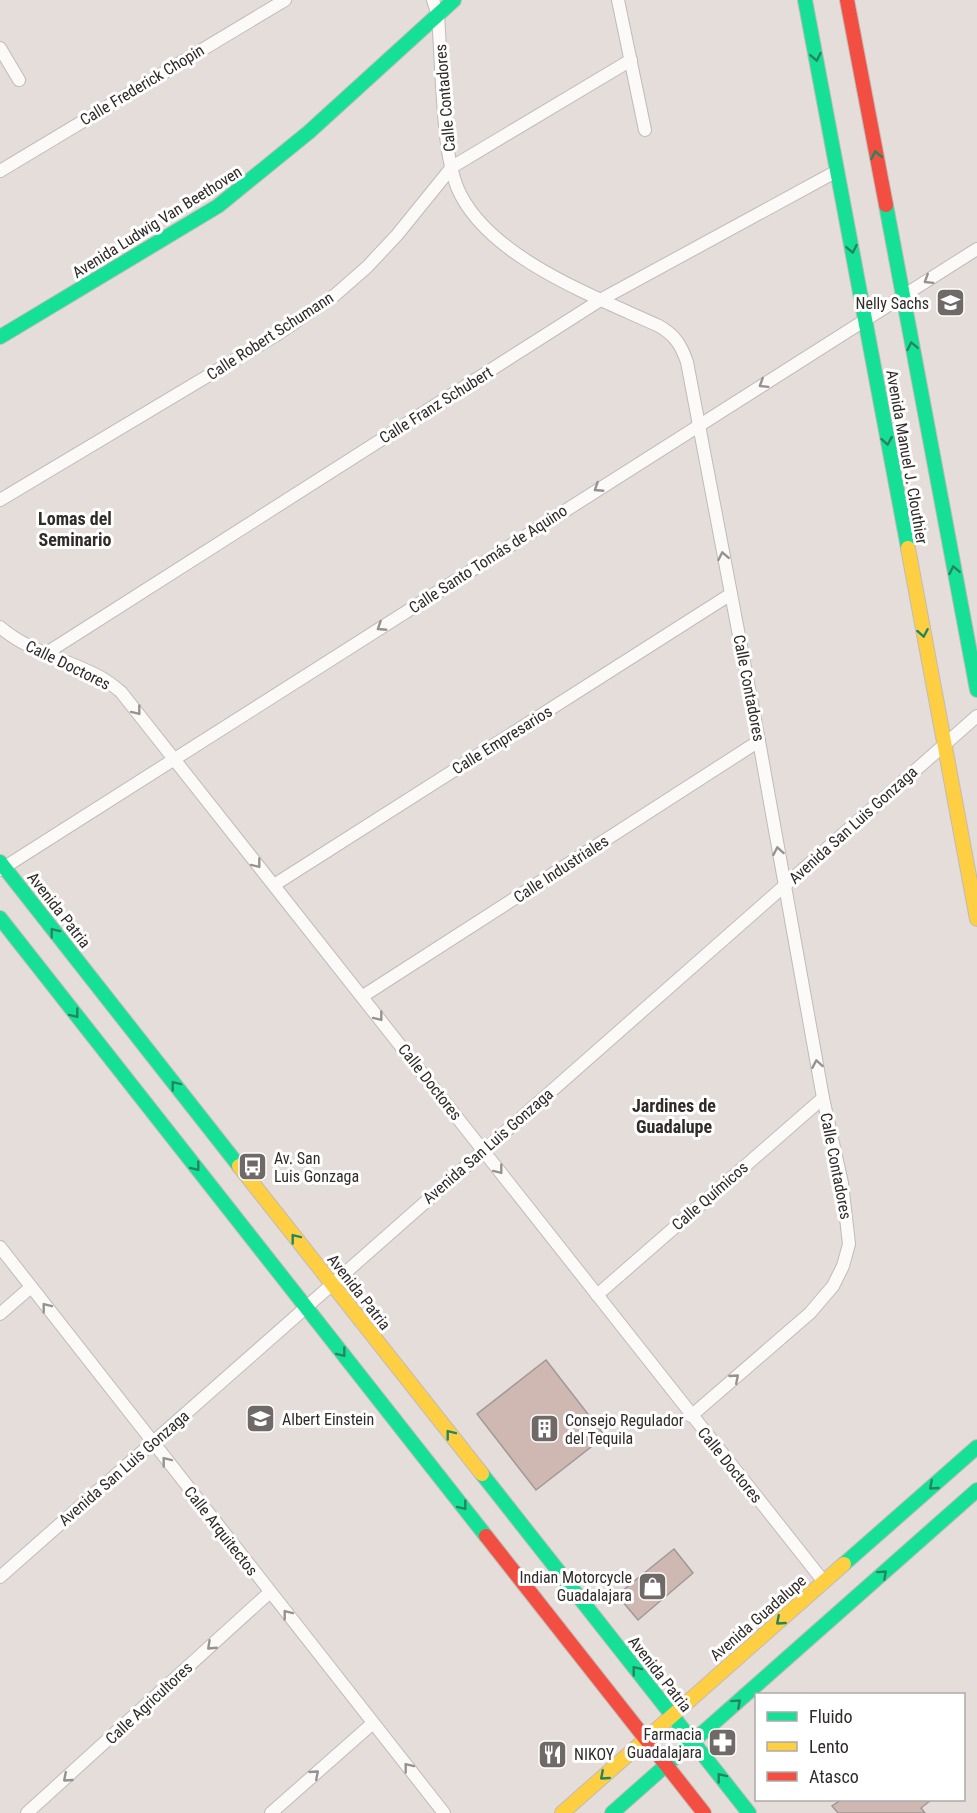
<svg xmlns="http://www.w3.org/2000/svg" width="977" height="1813" font-family="'Roboto Condensed',sans-serif">
<style>
.building{fill:#cfb8b2;stroke:#9f9997;stroke-width:1.5}
.lines{fill:none;stroke-linecap:round;stroke-linejoin:round}
.street-casing{stroke:#c0bbb9;stroke-width:14}
.fast-casing{stroke:#c0bbb9;stroke-width:16}
.slow-casing{stroke:#c0bbb9;stroke-width:16}
.jam-casing{stroke:#c0bbb9;stroke-width:16}
.street{stroke:#fbfaf9;stroke-width:12}
.fast{stroke:#16e098;stroke-width:14}
.slow{stroke:#ffcf43;stroke-width:14}
.jam{stroke:#f24e42;stroke-width:14}
.oneway{stroke:#238660}
.oneway2{stroke:#969291}
.labels{text-anchor:middle;dominant-baseline:central;stroke-width:6;stroke-linejoin:round;paint-order:stroke}
.street-label{font-size:16px;fill:#302b29;stroke:#fff}
.poi-label{font-size:16px;fill:#302b29;stroke:#fff;text-anchor:start}
.neighbourhood-label{font-size:18px;font-weight:bold;fill:#302b29;stroke:#fff}
</style>
<rect width="100%" height="100%" fill="#e4ddda"/>
<!-- building -->
<g class="building">
<path d="M546 1360 605 1436 536 1490 477 1414Z"/>
<path d="M674 1549 693 1573 638 1620 617 1595Z"/>
<path d="M841 1800H931L921 1808 925 1813H838L832 1806Z"/>
</g>
<g class="lines">
<defs>
<g id="street">
<path d="M433 0 438 15C440 44 441 73 443 101 445 129 447 160 457 187 486 257 594 296 659 326 675 335 681 345 687 362L759 741 823 1098 842 1183 849 1244 843 1266 833 1286 810 1313 691 1416"/>
<path d="M618 0 645 130"/>
<path d="M0 48 19 80"/>
<path d="M0 171 285 0"/>
<path d="M0 500 278 334 335 295 367 267 397 235 452 167 631 60"/>
<path d="M0 627C30 653 68 659 102 678 109 682 115 687 121 692L824 1582"/>
<path d="M45 654 602 299 837 171"/>
<path d="M0 870 977 249"/>
<path d="M274 885 731 594"/>
<path d="M363 996 759 741"/>
<path d="M0 1247 444 1813"/>
<path d="M597 1295 823 1098"/>
<path d="M0 1314 31 1287"/>
<path d="M0 1577 977 716"/>
<path d="M27 1813 270 1592"/>
<path d="M271 1813 373 1723"/>
</g>
<g id="fast">
<path d="M805 0 908 548"/>
<path d="M886 205 977 690"/>
<path d="M0 337 218 206 309 132 454 0"/>
<path d="M0 862 239 1166"/>
<path d="M0 918 486 1536"/>
<path d="M482 1474 749 1813"/>
<path d="M844 1564 977 1447"/>
<path d="M612 1813 977 1490"/>
</g>
<g id="slow">
<path d="M908 548 977 919"/>
<path d="M239 1166 482 1474"/>
<path d="M562 1813 844 1564"/>
</g>
<g id="jam">
<path d="M847 0 886 205"/>
<path d="M486 1536 704 1813"/>
</g>
</defs>
<!-- street casing -->
<use href="#street" class="street-casing"/>
<!-- fast casing -->
<use href="#fast" class="fast-casing"/>
<!-- slow casing -->
<use href="#slow" class="slow-casing"/>
<!-- jam casing -->
<use href="#jam" class="jam-casing"/>
<!-- street -->
<use href="#street" class="street"/>
<!-- fast -->
<use href="#fast" class="fast"/>
<!-- slow -->
<use href="#slow" class="slow"/>
<!-- jam -->
<use href="#jam" class="jam"/>
</g>
<!-- one-way arrows -->
<defs><path id="oneway-chevron" d="M-2-3.5L2.5 0L-2 3.5" fill="none" stroke-width="1.6" stroke-linecap="round" stroke-linejoin="round" transform="scale(1.5)"/></defs>
<g class="oneway">
<use href="#oneway-chevron" transform="translate(816 57) rotate(79)"/>
<use href="#oneway-chevron" transform="translate(876 155) rotate(-101)"/>
<use href="#oneway-chevron" transform="translate(852 249) rotate(79)"/>
<use href="#oneway-chevron" transform="translate(912 346) rotate(-101)"/>
<use href="#oneway-chevron" transform="translate(887 441) rotate(80)"/>
<use href="#oneway-chevron" transform="translate(954 570) rotate(-101)"/>
<use href="#oneway-chevron" transform="translate(923 633) rotate(80)"/>
<use href="#oneway-chevron" transform="translate(54 932) rotate(-128)"/>
<use href="#oneway-chevron" transform="translate(75 1014) rotate(52)"/>
<use href="#oneway-chevron" transform="translate(175 1085) rotate(-128)"/>
<use href="#oneway-chevron" transform="translate(196 1167) rotate(52)"/>
<use href="#oneway-chevron" transform="translate(295 1238) rotate(-128)"/>
<use href="#oneway-chevron" transform="translate(342 1353) rotate(52)"/>
<use href="#oneway-chevron" transform="translate(450 1434) rotate(-128)"/>
<use href="#oneway-chevron" transform="translate(933 1486) rotate(139)"/>
<use href="#oneway-chevron" transform="translate(463 1506) rotate(52)"/>
<use href="#oneway-chevron" transform="translate(883 1574) rotate(-42)"/>
<use href="#oneway-chevron" transform="translate(780 1621) rotate(139)"/>
<use href="#oneway-chevron" transform="translate(636 1670) rotate(-128)"/>
<use href="#oneway-chevron" transform="translate(737 1703) rotate(-42)"/>
<use href="#oneway-chevron" transform="translate(604 1776) rotate(139)"/>
<use href="#oneway-chevron" transform="translate(721 1777) rotate(-128)"/>
</g>
<g class="oneway2">
<use href="#oneway-chevron" transform="translate(928 280) rotate(148)"/>
<use href="#oneway-chevron" transform="translate(763 384) rotate(148)"/>
<use href="#oneway-chevron" transform="translate(598 488) rotate(147)"/>
<use href="#oneway-chevron" transform="translate(723 556) rotate(-101)"/>
<use href="#oneway-chevron" transform="translate(381 627) rotate(147)"/>
<use href="#oneway-chevron" transform="translate(137 711) rotate(52)"/>
<use href="#oneway-chevron" transform="translate(778 851) rotate(-100)"/>
<use href="#oneway-chevron" transform="translate(257 864) rotate(52)"/>
<use href="#oneway-chevron" transform="translate(379 1017) rotate(52)"/>
<use href="#oneway-chevron" transform="translate(817 1064) rotate(-100)"/>
<use href="#oneway-chevron" transform="translate(499 1170) rotate(52)"/>
<use href="#oneway-chevron" transform="translate(46 1307) rotate(-128)"/>
<use href="#oneway-chevron" transform="translate(735 1378) rotate(-41)"/>
<use href="#oneway-chevron" transform="translate(166 1461) rotate(-128)"/>
<use href="#oneway-chevron" transform="translate(287 1614) rotate(-128)"/>
<use href="#oneway-chevron" transform="translate(211 1646) rotate(137)"/>
<use href="#oneway-chevron" transform="translate(408 1767) rotate(-128)"/>
<use href="#oneway-chevron" transform="translate(315 1774) rotate(-41)"/>
<use href="#oneway-chevron" transform="translate(67 1778) rotate(139)"/>
</g>
<!-- icons -->
<defs>
<symbol id="school-square" viewBox="-11 -11 22 22"><rect x="-9" y="-9" width="18" height="18" rx="4" fill="#6f6967" stroke="#fff"/><path d="M0-5L7-2L0 1L-7-2ZM-4 1L0 2.5L4 1V4Q0 6-4 4Z" fill="#fff"/></symbol>
<symbol id="bus-square" viewBox="-11 -11 22 22"><rect x="-9" y="-9" width="18" height="18" rx="4" fill="#6f6967" stroke="#fff"/><path d="M-5-6H5V4H4V6H2V4H-2V6H-4V4H-5ZM-3.5-4V0h7V-4ZM-3.5 1.2v1.5H-2V1.2ZM2 1.2v1.5H3.5V1.2Z" fill="#fff"/></symbol>
<symbol id="building-square" viewBox="-11 -11 22 22"><rect x="-9" y="-9" width="18" height="18" rx="4" fill="#6f6967" stroke="#fff"/><path d="M-4-6H4V6H1V3H-1V6H-4ZM-2.5-4.3h1.7v1.8h-1.7ZM.8-4.3h1.7v1.8H.8ZM-2.5-1h1.7V.8h-1.7ZM.8-1h1.7V.8H.8Z" fill="#fff"/></symbol>
<symbol id="shop-square" viewBox="-11 -11 22 22"><rect x="-9" y="-9" width="18" height="18" rx="4" fill="#6f6967" stroke="#fff"/><path d="M-5-2.5h2.3a2.7 3.5 0 0 1 5.4 0H5L5.5 6h-11ZM-1.5-2.5h3a1.5 2.3 0 0 0-3 0Z" fill="#fff"/></symbol>
<symbol id="pharmacy-square" viewBox="-11 -11 22 22"><rect x="-9" y="-9" width="18" height="18" rx="4" fill="#6f6967" stroke="#fff"/><path d="M-2-6h4v4h4v4h-4v4h-4v-4h-4v-4h4Z" fill="#fff"/></symbol>
<symbol id="restaurant-square" viewBox="-11 -11 22 22"><rect x="-9" y="-9" width="18" height="18" rx="4" fill="#6f6967" stroke="#fff"/><path d="M-5-6h1v4h1v-4h1v4h1v-4h1v5L-1.5 .5V6h-2V.5L-5-1ZM5-6V6H3V1.5H1.5Q1.5-4 5-6Z" fill="#fff"/></symbol>
</defs>
<g fill-rule="evenodd">
<use href="#school-square" x="934" y="286" width="33" height="33"/>
<use href="#bus-square" x="236" y="1150" width="33" height="33"/>
<use href="#school-square" x="244" y="1402" width="33" height="33"/>
<use href="#building-square" x="528" y="1412" width="33" height="33"/>
<use href="#shop-square" x="636" y="1570" width="33" height="33"/>
<use href="#pharmacy-square" x="706" y="1726" width="33" height="33"/>
<use href="#restaurant-square" x="536" y="1738" width="33" height="33"/>
</g>
<g class="labels">
<!-- street labels -->
<g class="street-label">
<text transform="translate(142 85) rotate(-31)">Calle Frederick Chopin</text>
<text transform="translate(445 98) rotate(-95)">Calle Contadores</text>
<text transform="translate(157 222) rotate(-32)">Avenida Ludwig Van Beethoven</text>
<text transform="translate(270 336) rotate(-33)">Calle Robert Schumann</text>
<text transform="translate(436 405) rotate(-32)">Calle Franz Schubert</text>
<text transform="translate(907 457) rotate(80)">Avenida Manuel J. Clouthier</text>
<text transform="translate(488 559) rotate(-33)">Calle Santo Tomás de Aquino</text>
<text transform="translate(68 665) rotate(26)">Calle Doctores</text>
<text transform="translate(749 688) rotate(79)">Calle Contadores</text>
<text transform="translate(502 740) rotate(-32)">Calle Empresarios</text>
<text transform="translate(853 825) rotate(-42)">Avenida San Luis Gonzaga</text>
<text transform="translate(561 869) rotate(-33)">Calle Industriales</text>
<text transform="translate(59 910) rotate(52)">Avenida Patria</text>
<text transform="translate(430 1082) rotate(52)">Calle Doctores</text>
<text transform="translate(488 1146) rotate(-41)">Avenida San Luis Gonzaga</text>
<text transform="translate(836 1166) rotate(79)">Calle Contadores</text>
<text transform="translate(710 1196) rotate(-41)">Calle Químicos</text>
<text transform="translate(359 1292) rotate(52)">Avenida Patria</text>
<text transform="translate(730 1465) rotate(51)">Calle Doctores</text>
<text transform="translate(124 1468) rotate(-41)">Avenida San Luis Gonzaga</text>
<text transform="translate(221 1531) rotate(52)">Calle Arquitectos</text>
<text transform="translate(758 1618) rotate(-41)">Avenida Guadalupe</text>
<text transform="translate(660 1674) rotate(52)">Avenida Patria</text>
<text transform="translate(149 1703) rotate(-43)">Calle Agricultores</text>
</g>
<!-- poi labels -->
<g class="poi-label">
<text x="929" y="303" text-anchor="end">Nelly Sachs</text>
<text x="274" y="1158">Av. San<tspan x="274" dy="18">Luis Gonzaga</tspan></text>
<text x="282" y="1419">Albert Einstein</text>
<text x="565" y="1420">Consejo Regulador<tspan x="565" dy="18">del Tequila</tspan></text>
<text x="632" y="1577" text-anchor="end">Indian Motorcycle<tspan x="632" dy="18">Guadalajara</tspan></text>
<text x="702" y="1734" text-anchor="end">Farmacia<tspan x="702" dy="18">Guadalajara</tspan></text>
<text x="574" y="1754">NIKOY</text>
</g>
<!-- neighbourhood labels -->
<g class="neighbourhood-label">
<text x="75" y="518">Lomas del<tspan x="75" dy="21">Seminario</tspan></text>
<text x="674" y="1105">Jardines de<tspan x="674" dy="21">Guadalupe</tspan></text>
</g>
</g>
<!-- legend -->
<rect x="755" y="1693" width="210" height="108" fill="#ffffff" stroke="#acaaa9" stroke-width="1.5"/>
<rect x="767" y="1712" width="30" height="9" fill="#16e098" stroke="#acaaa9" stroke-width="1.5"/>
<text x="809" y="1723" font-size="18" fill="#302b29">Fluido</text>
<rect x="767" y="1742" width="30" height="9" fill="#ffcf43" stroke="#acaaa9" stroke-width="1.5"/>
<text x="809" y="1753" font-size="18" fill="#302b29">Lento</text>
<rect x="767" y="1772" width="30" height="9" fill="#f24e42" stroke="#acaaa9" stroke-width="1.5"/>
<text x="809" y="1783" font-size="18" fill="#302b29">Atasco</text>
</svg>
